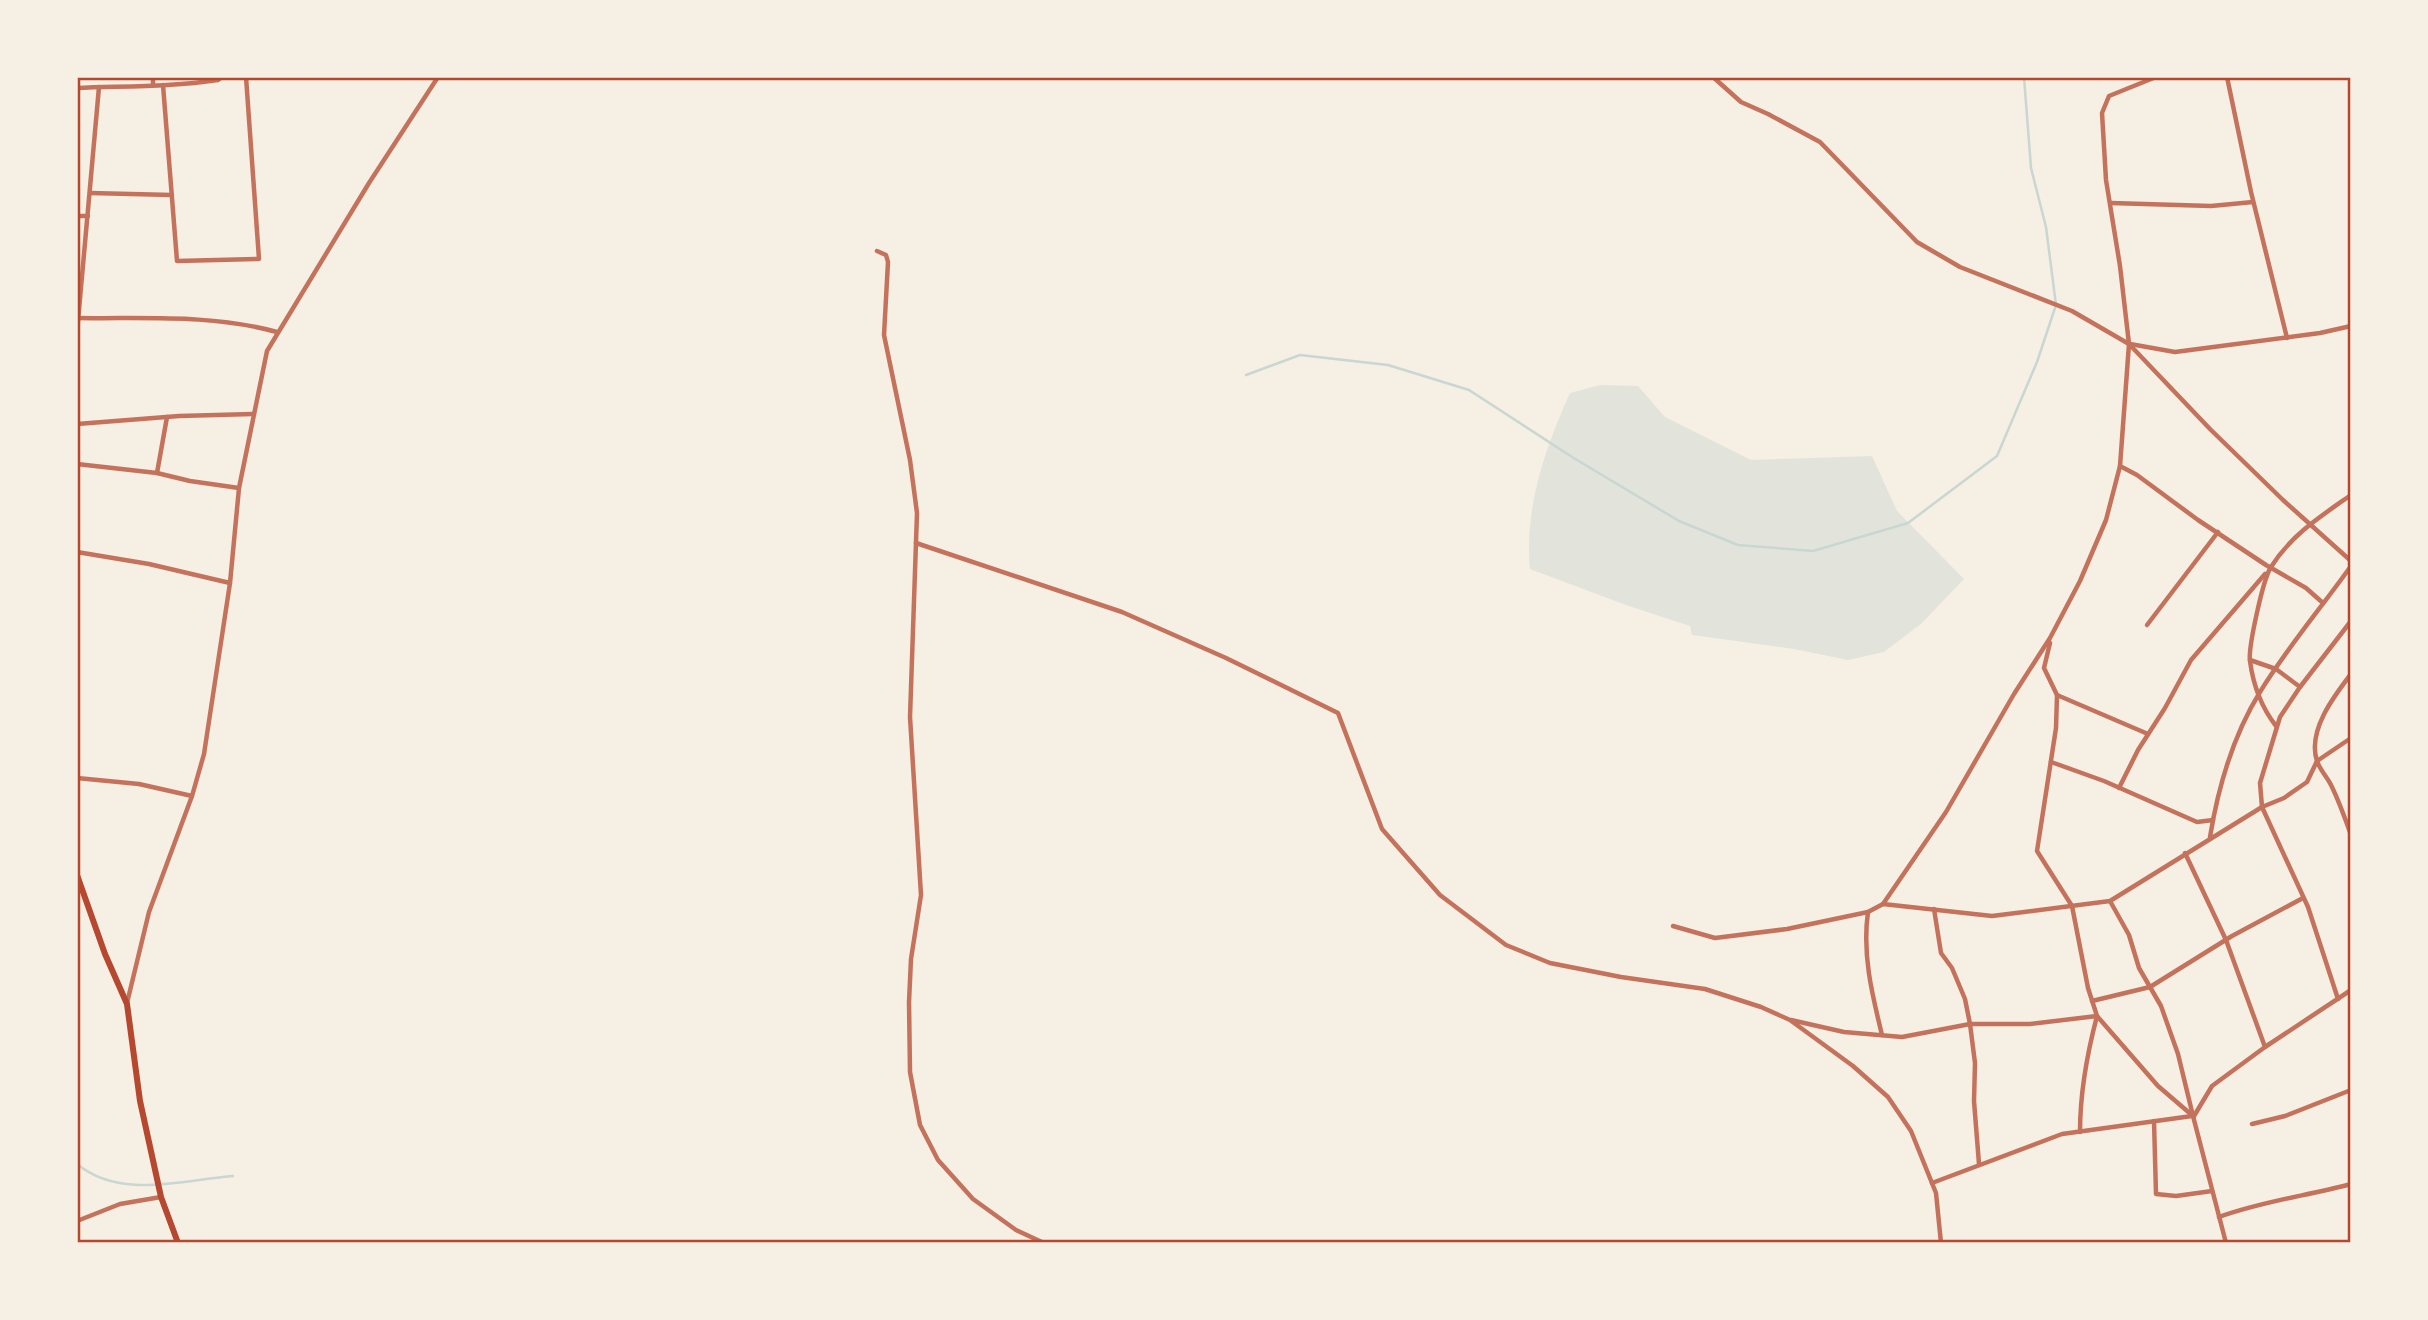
<svg xmlns="http://www.w3.org/2000/svg" width="2428" height="1320" font-family="'Titillium Web',sans-serif">
<style>
.green{fill:#e2e4dc}
.lines{fill:none;stroke-linecap:round;stroke-linejoin:round}
.stream{stroke:#c9d6d2;stroke-width:2.5}
.minor{stroke:#c5725c;stroke-width:4.5}
.secondary{stroke:#b5482f;stroke-width:6}
.neatline{fill:none;stroke:#b5482f;stroke-width:2.5}
</style>
<rect width="100%" height="100%" fill="#f6efe4"/>
<!-- green -->
<path class="green" d="M1600 385 1638 386 1665 417 1751 460 1872 456 1897 511 1964 579 1922 623 1884 652 1848 660 1794 649 1692 635 1690 626 1626 605 1530 569C1524 509 1545 448 1570 393Z"/>
<g class="lines">
<!-- stream -->
<g class="stream">
<path d="M1246 375 1300 355 1388 365 1469 390 1572 457 1679 521 1738 545 1813 551 1908 523 1997 456 2037 362 2056 305 2046 227 2031 168 2024 77"/>
<path d="M77 1164C121 1200 182 1180 233 1176"/>
</g>
<!-- minor -->
<g class="minor">
<path d="M153 77V84"/>
<path d="M1713 77 1741 102 1768 114 1820 142 1917 242 1960 267 2072 311 2129 344 2210 429 2283 500 2351 561"/>
<path d="M2227 77 2251 192 2287 338"/>
<path d="M163 85 177 261 259 259 246 77"/>
<path d="M77 88C124 86 172 87 218 80L222 77"/>
<path d="M90 193 172 195"/>
<path d="M2111 203 2211 206 2253 202"/>
<path d="M77 216H88"/>
<path d="M877 251 886 255 888 262 884 335 910 460 917 513 910 717 921 895 911 959 909 1002 910 1072 920 1125 938 1160 973 1199 1016 1230 1044 1243"/>
<path d="M77 318C145 319 211 314 277 332"/>
<path d="M77 332 99 87"/>
<path d="M2130 344 2175 352 2320 333 2351 326"/>
<path d="M77 424 179 416 253 414"/>
<path d="M77 464 157 473 190 481 239 488"/>
<path d="M2120 466 2137 475 2198 520 2266 565 2306 588 2323 603"/>
<path d="M157 473 167 417"/>
<path d="M916 543 1122 612 1226 658 1338 713 1382 829 1440 895 1506 945 1550 963 1621 977 1705 989 1761 1007 1790 1020 1853 1066 1888 1097 1911 1131 1936 1193 1941 1243"/>
<path d="M77 552 149 564 230 583"/>
<path d="M2147 625 2218 532"/>
<path d="M2050 643 2044 668 2057 695 2056 728 2037 851 2072 906 2088 988 2097 1016 2158 1086 2193 1116 2226 1243"/>
<path d="M2250 660 2276 669 2300 687"/>
<path d="M2351 674C2334 696 2307 731 2317 761 2320 770 2327 777 2331 785 2339 801 2345 818 2351 835"/>
<path d="M2057 695 2148 734"/>
<path d="M2276 726C2262 708 2253 684 2250 661 2248 648 2263 579 2271 567 2291 535 2321 516 2351 495"/>
<path d="M2051 762 2104 781 2197 822 2213 820"/>
<path d="M77 778 139 784 192 796"/>
<path d="M2119 788 2138 750 2165 708 2191 660 2265 574"/>
<path d="M2210 837C2218 788 2234 734 2260 692 2287 648 2321 608 2351 566"/>
<path d="M2185 853 2226 940 2265 1047"/>
<path d="M2110 901 2129 935 2139 968 2161 1006 2178 1054 2193 1116"/>
<path d="M1883 904 1946 812 2014 694 2050 638 2080 581 2106 520 2120 466 2129 344 2120 266 2106 180 2102 113 2109 96 2156 77"/>
<path d="M1934 909 1941 953 1952 968 1965 999 1970 1024 1975 1063 1974 1101 1979 1164"/>
<path d="M1868 912C1862 954 1872 994 1882 1035"/>
<path d="M1673 926 1715 938 1787 929 1868 912 1883 904 1992 916 2110 901 2262 807 2284 798 2307 782 2317 761 2351 738"/>
<path d="M2338 999 2308 907 2262 807 2260 783 2280 717 2300 687 2351 621"/>
<path d="M2092 1001 2150 987 2232 936 2303 898"/>
<path d="M127 1003 149 912 192 796 204 754 230 583 239 488 267 351 369 183 438 77"/>
<path d="M1791 1020 1844 1032 1902 1037 1970 1024H2030L2097 1016C2087 1054 2080 1092 2080 1132"/>
<path d="M2194 1116 2212 1086 2265 1047 2351 990"/>
<path d="M2154 1121 2156 1194 2176 1196 2212 1191"/>
<path d="M2252 1124 2285 1116 2351 1090"/>
<path d="M1932 1183 2062 1134 2192 1116"/>
<path d="M2219 1217C2263 1201 2306 1196 2351 1184"/>
<path d="M77 1221 120 1204 161 1197"/>
</g>
<!-- secondary -->
<path class="secondary" d="M77 875 105 954 127 1004 140 1101 161 1197 178 1243"/>
</g>
<!-- border -->
<rect width="2428" height="1320" fill="none" stroke="#f6efe4" stroke-width="158"/>
<rect x="79" y="79" width="2270" height="1162" class="neatline"/>
</svg>
